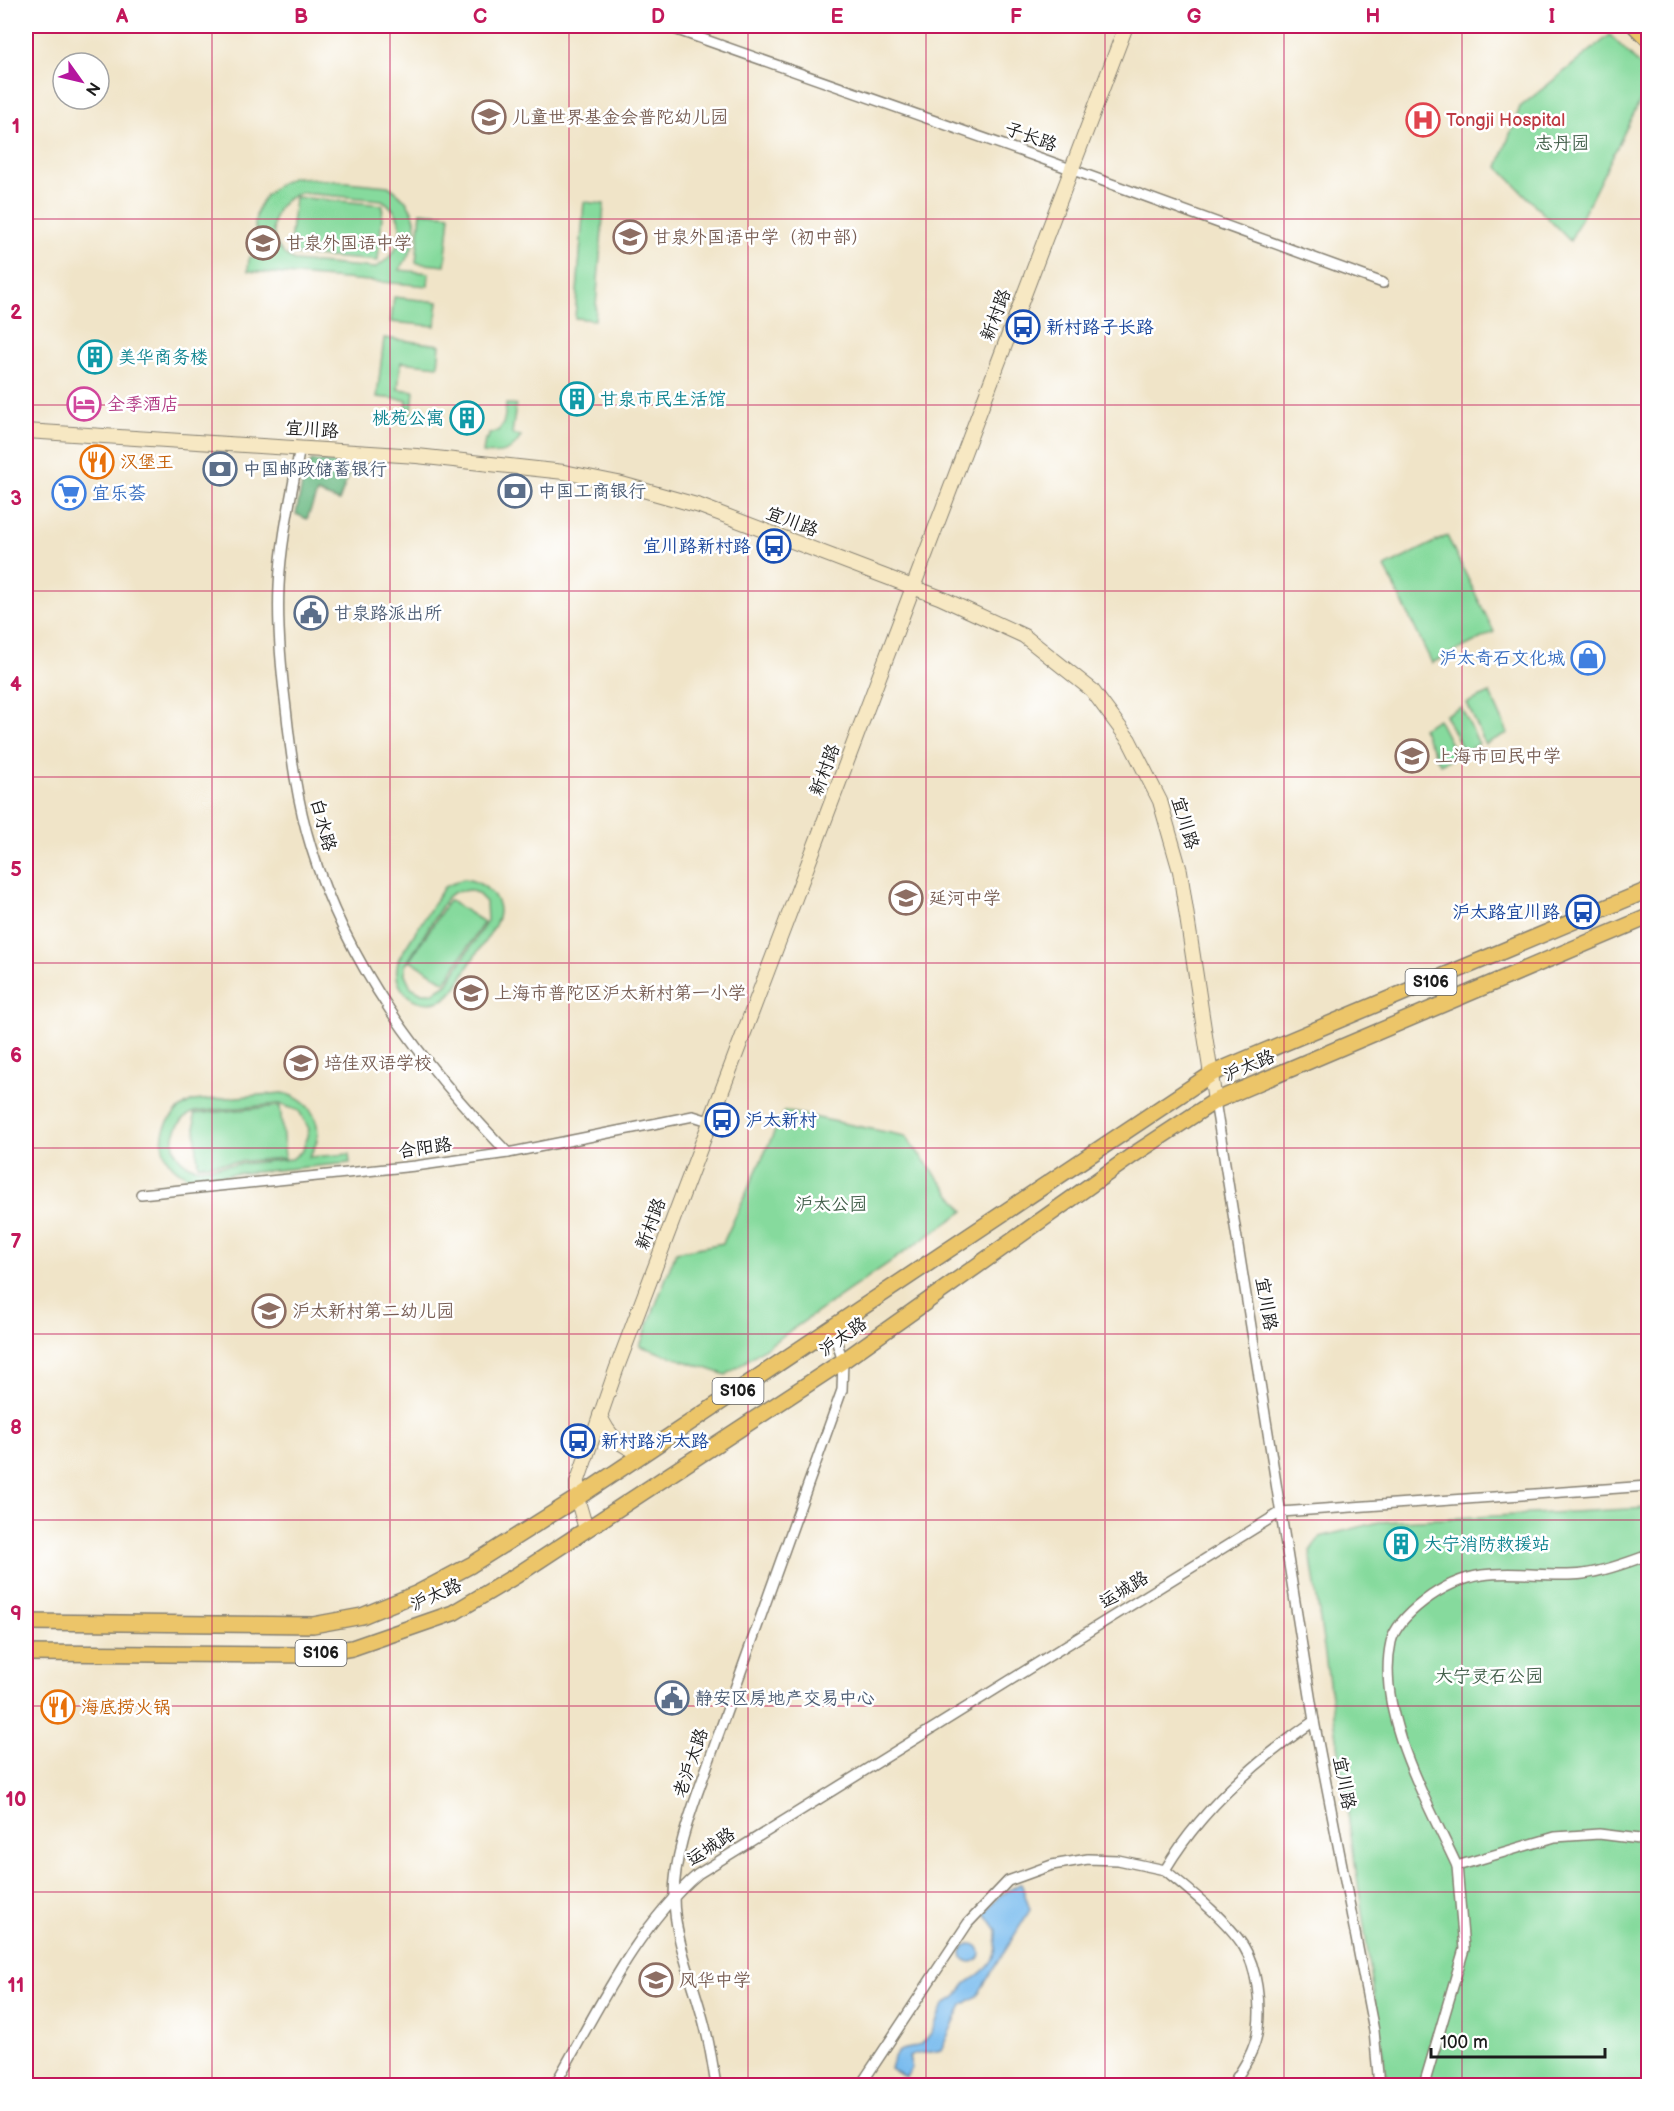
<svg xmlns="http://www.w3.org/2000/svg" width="1674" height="2111" font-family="'Balsamiq Sans','LXGW WenKai TC',sans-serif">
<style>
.green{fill:#86da9d;stroke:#517b5c;stroke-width:1.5;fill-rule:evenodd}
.forest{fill:#6cba84;stroke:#446b50;stroke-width:1.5}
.water{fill:#78bbee;stroke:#4a6c85;stroke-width:1.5}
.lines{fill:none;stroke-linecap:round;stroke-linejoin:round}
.street-casing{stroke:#868072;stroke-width:12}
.secondary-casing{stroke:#868072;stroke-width:16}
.primary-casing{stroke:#868072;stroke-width:18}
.street{stroke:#fff;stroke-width:9}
.secondary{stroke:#f7e8c3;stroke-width:14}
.primary{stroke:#ecc569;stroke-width:15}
.grid{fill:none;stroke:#c2185b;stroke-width:1.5;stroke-opacity:0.55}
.labels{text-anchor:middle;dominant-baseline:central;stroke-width:5;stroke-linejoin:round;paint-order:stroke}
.shield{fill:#fff;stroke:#606060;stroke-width:1.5}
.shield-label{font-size:16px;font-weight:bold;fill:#1c1c1c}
.education-label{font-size:18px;fill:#785e54;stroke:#fff;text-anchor:start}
.health-label{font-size:18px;fill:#be3a42;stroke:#fff;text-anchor:start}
.street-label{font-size:18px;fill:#1c1c1c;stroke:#fff}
.park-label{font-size:18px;fill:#415e49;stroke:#fff}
.transit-label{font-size:18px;fill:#164399;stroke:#fff;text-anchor:start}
.culture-label{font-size:18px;fill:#0d838f;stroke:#fff;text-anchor:start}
.hotel-label{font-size:18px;fill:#b23c85;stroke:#fff;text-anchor:start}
.food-label{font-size:18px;fill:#c56008;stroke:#fff;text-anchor:start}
.service-label{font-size:18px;fill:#4e5e75;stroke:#fff;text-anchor:start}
.shop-label{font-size:18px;fill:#366cbe;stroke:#fff;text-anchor:start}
.neatline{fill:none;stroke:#c2185b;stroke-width:2}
.grid-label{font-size:20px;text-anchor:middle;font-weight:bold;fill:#c2185b}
</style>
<rect width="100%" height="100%" fill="#fff"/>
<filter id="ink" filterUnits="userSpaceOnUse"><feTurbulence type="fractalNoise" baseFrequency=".0167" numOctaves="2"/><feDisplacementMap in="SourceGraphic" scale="12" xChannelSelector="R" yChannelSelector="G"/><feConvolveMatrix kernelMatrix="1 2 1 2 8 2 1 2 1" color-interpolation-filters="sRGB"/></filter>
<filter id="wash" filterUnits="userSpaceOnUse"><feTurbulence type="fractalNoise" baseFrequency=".008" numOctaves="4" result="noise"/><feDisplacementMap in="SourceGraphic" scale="24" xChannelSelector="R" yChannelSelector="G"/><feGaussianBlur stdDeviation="1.35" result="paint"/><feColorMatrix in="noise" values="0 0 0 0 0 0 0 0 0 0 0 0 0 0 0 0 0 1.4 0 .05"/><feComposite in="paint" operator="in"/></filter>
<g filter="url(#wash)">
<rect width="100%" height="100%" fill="#f0e4c8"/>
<!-- green -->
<g class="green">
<path d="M1610 35 1648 73V85L1570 241 1498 167 1520 107Z"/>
<path d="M294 177 388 186C423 208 423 239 399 270L429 273 428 286 248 271 249 257 265 258C245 222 256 192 294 177ZM301 193 382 200C412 219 403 254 374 268L294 261C263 245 268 201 301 193Z"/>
<path d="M295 197 383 205 378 261 289 254Z"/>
<path d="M584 202 604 204 595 320 575 318Z"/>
<path d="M421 212 450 215 445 266 416 263Z"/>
<path d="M394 297 438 302 435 326 391 322Z"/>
<path d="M384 338 440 345 438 366 401 362 398 389 414 391 411 421H405L407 400 377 397Z"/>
<path d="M506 404 516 405 512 434 521 436C512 453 502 455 483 453L485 439H488L489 434C505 432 505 417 506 404Z"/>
<path d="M1447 536 1494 632 1432 663 1385 567Z"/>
<path d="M1490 693 1508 733 1485 744 1467 703Z"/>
<path d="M1461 707 1479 744 1464 752 1445 715Z"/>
<path d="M1438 719 1457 756 1440 764 1422 728Z"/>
<path d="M463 879C484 881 507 900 496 923 489 937 479 949 471 962 463 974 456 992 444 999 431 1006 415 1003 405 993 396 983 395 970 399 958L444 887ZM469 890 477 893 486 902 487 921 447 984 433 993H422L411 987 405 974V966L448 896 455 892Z"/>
<path d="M449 900 484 922 445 982 410 960Z"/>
<path d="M282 1093C314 1100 328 1130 309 1157L349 1154 350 1163 191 1178C150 1161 155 1118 193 1101ZM280 1104 299 1111 309 1129 303 1150 292 1159 199 1168C166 1163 166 1125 194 1112Z"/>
<path d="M280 1106 285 1158 198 1165 194 1114Z"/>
<path d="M784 1111 905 1136 964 1211 726 1375 640 1346 676 1252 723 1243Z"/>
<path d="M1648 1508V2085H1387L1310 1551 1320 1537 1379 1522Z"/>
</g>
<!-- forest -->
<path class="forest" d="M312 461 353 463 339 501 317 493 307 519 296 514 305 470Z"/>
<!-- water -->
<g class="water">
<path d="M1021 1883 1030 1910 977 1996 962 2005 941 2050C929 2054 920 2051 909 2057L912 2068 906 2077 890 2069C896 2041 908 2054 922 2043 938 2030 935 2016 945 2004 948 2000 953 1999 956 1996 961 1992 963 1985 968 1982 993 1966 997 1959 997 1930L985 1913 999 1896Z"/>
<circle cx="971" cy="1953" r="9"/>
</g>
</g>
<g filter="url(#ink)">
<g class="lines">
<defs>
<g id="street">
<path d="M666 26 1043 159 1383 283"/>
<path d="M300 447C292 493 281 539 279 586 277 627 281 668 286 708 291 755 297 802 311 847 347 965 422 1065 508 1153"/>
<path d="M1215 1101 1314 1721 1374 2031 1379 2086"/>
<path d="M141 1194 415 1166 508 1153 693 1116 709 1121"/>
<path d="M1457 1866C1428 1803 1375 1713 1391 1642 1395 1625 1411 1611 1424 1601 1441 1588 1462 1578 1482 1575 1515 1570 1550 1578 1583 1574 1605 1571 1627 1563 1648 1555"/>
<path d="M1165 1870C1189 1890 1228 1921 1244 1947 1257 1968 1261 2004 1258 2028 1256 2049 1243 2069 1231 2086"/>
<path d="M554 2086C596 2014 635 1928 698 1874L1281 1512 1648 1486"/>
<path d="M716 2086C713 2066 710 2046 705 2027 695 1985 674 1940 674 1897 674 1854 691 1812 705 1772L842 1390 843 1361 832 1328"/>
<path d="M860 2086 968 1923 1008 1881 1052 1865 1088 1859 1118 1860 1165 1870C1201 1809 1256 1761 1314 1721"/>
<path d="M1427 2086 1426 2078 1464 1949 1457 1866 1555 1837 1599 1834 1648 1840"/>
</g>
<g id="secondary">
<path d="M26 431 417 456 564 472 618 483 700 506 939 597 1024 636 1092 690 1129 740 1160 801 1180 871 1215 1101"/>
<path d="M600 1415C608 1437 621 1446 643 1454"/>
<path d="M586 1529 577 1498V1483L616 1370 1126 26"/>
</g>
<g id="primary">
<path d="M1635 26 1648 39"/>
<path d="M26 1622 313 1625 362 1616 418 1593 471 1565 577 1498 1213 1073 1648 890"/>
<path d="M26 1653 310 1655 352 1648 453 1613 517 1575 843 1361 1133 1155 1215 1101 1648 917"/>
</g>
</defs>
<!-- street casing -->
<use href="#street" class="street-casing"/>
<!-- secondary casing -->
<use href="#secondary" class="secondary-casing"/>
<!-- primary casing -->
<use href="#primary" class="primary-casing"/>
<!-- street -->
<use href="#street" class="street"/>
<!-- secondary -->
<use href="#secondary" class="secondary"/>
<!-- primary -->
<use href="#primary" class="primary"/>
</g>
</g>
<!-- grid -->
<path class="grid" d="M212 26V2086M390 26V2086M569 26V2086M748 26V2086M926 26V2086M1105 26V2086M1284 26V2086M1462 26V2086M26 219H1648M26 405H1648M26 591H1648M26 777H1648M26 963H1648M26 1148H1648M26 1334H1648M26 1520H1648M26 1706H1648M26 1892H1648"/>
<!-- icons -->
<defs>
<symbol id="school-ring" viewBox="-11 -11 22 22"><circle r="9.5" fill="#fff" stroke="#8d6e63" stroke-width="1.5"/><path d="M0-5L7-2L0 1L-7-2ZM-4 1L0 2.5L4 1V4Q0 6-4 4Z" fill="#8d6e63"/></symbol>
<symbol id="hospital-ring" viewBox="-11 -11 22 22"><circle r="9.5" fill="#fff" stroke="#e0444e" stroke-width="1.5"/><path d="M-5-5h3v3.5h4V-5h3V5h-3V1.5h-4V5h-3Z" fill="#e0444e"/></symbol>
<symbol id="bus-ring" viewBox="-11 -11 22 22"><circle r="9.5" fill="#fff" stroke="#1a4fb4" stroke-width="1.5"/><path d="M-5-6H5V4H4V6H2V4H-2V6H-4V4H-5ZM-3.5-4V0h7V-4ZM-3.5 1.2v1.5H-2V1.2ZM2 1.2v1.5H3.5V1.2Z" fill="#1a4fb4"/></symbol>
<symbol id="building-ring" viewBox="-11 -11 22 22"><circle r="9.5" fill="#fff" stroke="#0f9aa8" stroke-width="1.5"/><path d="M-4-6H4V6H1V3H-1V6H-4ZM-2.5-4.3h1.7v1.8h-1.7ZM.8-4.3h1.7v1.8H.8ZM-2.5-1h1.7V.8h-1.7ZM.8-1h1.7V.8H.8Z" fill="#0f9aa8"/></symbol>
<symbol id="hotel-ring" viewBox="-11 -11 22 22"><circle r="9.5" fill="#fff" stroke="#d1479c" stroke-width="1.5"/><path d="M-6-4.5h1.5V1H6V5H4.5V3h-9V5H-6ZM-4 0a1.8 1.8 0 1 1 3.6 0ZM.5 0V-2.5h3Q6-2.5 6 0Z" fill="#d1479c"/></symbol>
<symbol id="restaurant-ring" viewBox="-11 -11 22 22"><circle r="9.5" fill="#fff" stroke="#e8710a" stroke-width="1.5"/><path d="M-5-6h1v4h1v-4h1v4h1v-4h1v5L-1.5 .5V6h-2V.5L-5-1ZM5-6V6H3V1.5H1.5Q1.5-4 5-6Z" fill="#e8710a"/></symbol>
<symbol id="bank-ring" viewBox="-11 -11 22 22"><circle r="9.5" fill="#fff" stroke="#5c6f8a" stroke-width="1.5"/><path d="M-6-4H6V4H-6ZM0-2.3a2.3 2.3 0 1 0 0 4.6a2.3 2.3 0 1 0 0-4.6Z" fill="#5c6f8a"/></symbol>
<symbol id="supermarket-ring" viewBox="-11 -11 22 22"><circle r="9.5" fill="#fff" stroke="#3f7fe0" stroke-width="1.5"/><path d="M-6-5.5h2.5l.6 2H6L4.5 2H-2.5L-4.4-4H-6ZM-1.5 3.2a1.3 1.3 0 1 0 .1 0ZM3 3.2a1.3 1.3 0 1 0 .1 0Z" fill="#3f7fe0"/></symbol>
<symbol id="civic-ring" viewBox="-11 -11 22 22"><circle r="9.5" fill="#fff" stroke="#5c6f8a" stroke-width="1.5"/><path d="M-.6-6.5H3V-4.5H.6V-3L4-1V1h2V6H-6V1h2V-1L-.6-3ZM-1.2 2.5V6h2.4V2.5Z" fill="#5c6f8a"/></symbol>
<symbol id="shop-ring" viewBox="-11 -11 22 22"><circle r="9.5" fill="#fff" stroke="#3f7fe0" stroke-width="1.5"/><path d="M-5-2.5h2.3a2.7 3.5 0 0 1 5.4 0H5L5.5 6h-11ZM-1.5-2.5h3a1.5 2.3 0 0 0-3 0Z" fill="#3f7fe0"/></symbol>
</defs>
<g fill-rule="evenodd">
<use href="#school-ring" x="470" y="98" width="38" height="38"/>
<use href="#hospital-ring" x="1404" y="101" width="38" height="38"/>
<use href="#school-ring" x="611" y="218" width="38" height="38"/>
<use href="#school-ring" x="244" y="224" width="38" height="38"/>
<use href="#bus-ring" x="1004" y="308" width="38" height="38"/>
<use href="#building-ring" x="76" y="338" width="38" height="38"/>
<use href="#building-ring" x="558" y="380" width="38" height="38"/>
<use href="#hotel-ring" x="65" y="385" width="38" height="38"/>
<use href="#building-ring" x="448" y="399" width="38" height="38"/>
<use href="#restaurant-ring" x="78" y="443" width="38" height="38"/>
<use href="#bank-ring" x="201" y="450" width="38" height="38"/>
<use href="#bank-ring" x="496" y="472" width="38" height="38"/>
<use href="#supermarket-ring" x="50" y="474" width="38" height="38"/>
<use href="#bus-ring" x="755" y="527" width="38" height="38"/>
<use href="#civic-ring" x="292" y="594" width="38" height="38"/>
<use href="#shop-ring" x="1569" y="639" width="38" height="38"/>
<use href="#school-ring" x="1393" y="737" width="38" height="38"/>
<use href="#school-ring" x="887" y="879" width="38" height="38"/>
<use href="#bus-ring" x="1564" y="893" width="38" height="38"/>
<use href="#school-ring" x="452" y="974" width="38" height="38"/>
<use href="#school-ring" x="282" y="1044" width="38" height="38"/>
<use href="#bus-ring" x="703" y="1101" width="38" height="38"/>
<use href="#school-ring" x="250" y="1292" width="38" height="38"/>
<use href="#bus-ring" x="559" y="1422" width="38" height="38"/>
<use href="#building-ring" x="1382" y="1525" width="38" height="38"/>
<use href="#civic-ring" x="653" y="1679" width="38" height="38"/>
<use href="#restaurant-ring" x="39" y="1688" width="38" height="38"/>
<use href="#school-ring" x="637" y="1961" width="38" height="38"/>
</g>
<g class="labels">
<!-- shield labels -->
<g class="shield">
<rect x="1405.5" y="969" width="51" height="26" rx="4.5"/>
<rect x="712.5" y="1378" width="51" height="26" rx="4.5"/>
<rect x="295.5" y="1640" width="51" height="26" rx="4.5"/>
</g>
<g class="shield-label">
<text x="1431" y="982">S106</text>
<text x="738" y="1391">S106</text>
<text x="321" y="1653">S106</text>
</g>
<!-- education labels -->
<g class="education-label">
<text x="512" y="117">儿童世界基金会普陀幼儿园</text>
<text x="653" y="237">甘泉外国语中学（初中部）</text>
<text x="286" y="243">甘泉外国语中学</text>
<text x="1435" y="756">上海市回民中学</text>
<text x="929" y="898">延河中学</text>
<text x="494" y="993">上海市普陀区沪太新村第一小学</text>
<text x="324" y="1063">培佳双语学校</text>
<text x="292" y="1311">沪太新村第二幼儿园</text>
<text x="679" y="1980">风华中学</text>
</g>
<!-- health labels -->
<g class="health-label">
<text x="1446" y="120">Tongji Hospital</text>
</g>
<!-- street labels -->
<g class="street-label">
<text transform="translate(1031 137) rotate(20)">子长路</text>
<text transform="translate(996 315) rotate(-69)">新村路</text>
<text transform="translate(312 430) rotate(4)">宜川路</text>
<text transform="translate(792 522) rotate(21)">宜川路</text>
<text transform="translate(825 770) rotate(-69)">新村路</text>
<text transform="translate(1185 823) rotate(73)">宜川路</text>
<text transform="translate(323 825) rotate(75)">白水路</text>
<text transform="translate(1249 1066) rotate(-23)">沪太路</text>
<text transform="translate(425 1148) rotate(-8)">合阳路</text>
<text transform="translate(651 1224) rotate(-69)">新村路</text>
<text transform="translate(1266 1304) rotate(80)">宜川路</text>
<text transform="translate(843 1337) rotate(-35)">沪太路</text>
<text transform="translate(1124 1590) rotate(-32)">运城路</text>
<text transform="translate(436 1595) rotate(-24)">沪太路</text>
<text transform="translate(691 1763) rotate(-71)">老沪太路</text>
<text transform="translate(1344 1783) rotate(79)">宜川路</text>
<text transform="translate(711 1847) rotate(-34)">运城路</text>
</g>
<!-- park labels -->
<g class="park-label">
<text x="1562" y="143">志丹园</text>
<text x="831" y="1204">沪太公园</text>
<text x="1489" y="1676">大宁灵石公园</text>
</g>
<!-- transit labels -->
<g class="transit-label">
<text x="1046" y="327">新村路子长路</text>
<text x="751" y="546" text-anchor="end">宜川路新村路</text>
<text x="1560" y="912" text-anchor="end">沪太路宜川路</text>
<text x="745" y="1120">沪太新村</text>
<text x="601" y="1441">新村路沪太路</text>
</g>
<!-- culture labels -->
<g class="culture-label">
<text x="118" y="357">美华商务楼</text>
<text x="600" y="399">甘泉市民生活馆</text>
<text x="444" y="418" text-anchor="end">桃苑公寓</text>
<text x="1424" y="1544">大宁消防救援站</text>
</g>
<!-- hotel labels -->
<g class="hotel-label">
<text x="107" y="404">全季酒店</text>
</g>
<!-- food labels -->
<g class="food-label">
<text x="120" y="462">汉堡王</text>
<text x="81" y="1707">海底捞火锅</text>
</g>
<!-- service labels -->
<g class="service-label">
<text x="243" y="469">中国邮政储蓄银行</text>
<text x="538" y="491">中国工商银行</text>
<text x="334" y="613">甘泉路派出所</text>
<text x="695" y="1698">静安区房地产交易中心</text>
</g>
<!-- shop labels -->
<g class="shop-label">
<text x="92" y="493">宜乐荟</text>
<text x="1565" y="658" text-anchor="end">沪太奇石文化城</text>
</g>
</g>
<!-- margin -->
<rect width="1674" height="2111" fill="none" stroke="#fff" stroke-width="66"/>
<!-- north arrow -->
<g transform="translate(81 81) rotate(124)"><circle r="28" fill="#ffffff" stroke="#a4a4a4" stroke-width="1.5"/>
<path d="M0-4.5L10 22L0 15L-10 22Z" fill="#b5179e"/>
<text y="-9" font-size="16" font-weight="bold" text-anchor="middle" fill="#1c1c1c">N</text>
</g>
<!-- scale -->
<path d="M1431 2048v9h174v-9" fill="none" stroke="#1c1c1c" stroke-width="3"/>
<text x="1440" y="2048" font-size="18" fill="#1c1c1c" stroke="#ffffff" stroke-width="4.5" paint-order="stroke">100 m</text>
<rect x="33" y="33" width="1608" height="2045" class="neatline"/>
<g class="grid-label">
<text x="122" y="23">A</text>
<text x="301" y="23">B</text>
<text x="480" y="23">C</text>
<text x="658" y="23">D</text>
<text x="837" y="23">E</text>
<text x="1016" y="23">F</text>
<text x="1194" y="23">G</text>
<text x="1373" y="23">H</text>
<text x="1552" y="23">I</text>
<text x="16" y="133">1</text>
<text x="16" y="319">2</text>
<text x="16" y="505">3</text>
<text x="16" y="691">4</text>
<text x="16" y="876">5</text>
<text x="16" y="1062">6</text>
<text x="16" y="1248">7</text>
<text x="16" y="1434">8</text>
<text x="16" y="1620">9</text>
<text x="16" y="1806">10</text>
<text x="16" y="1992">11</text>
</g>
</svg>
